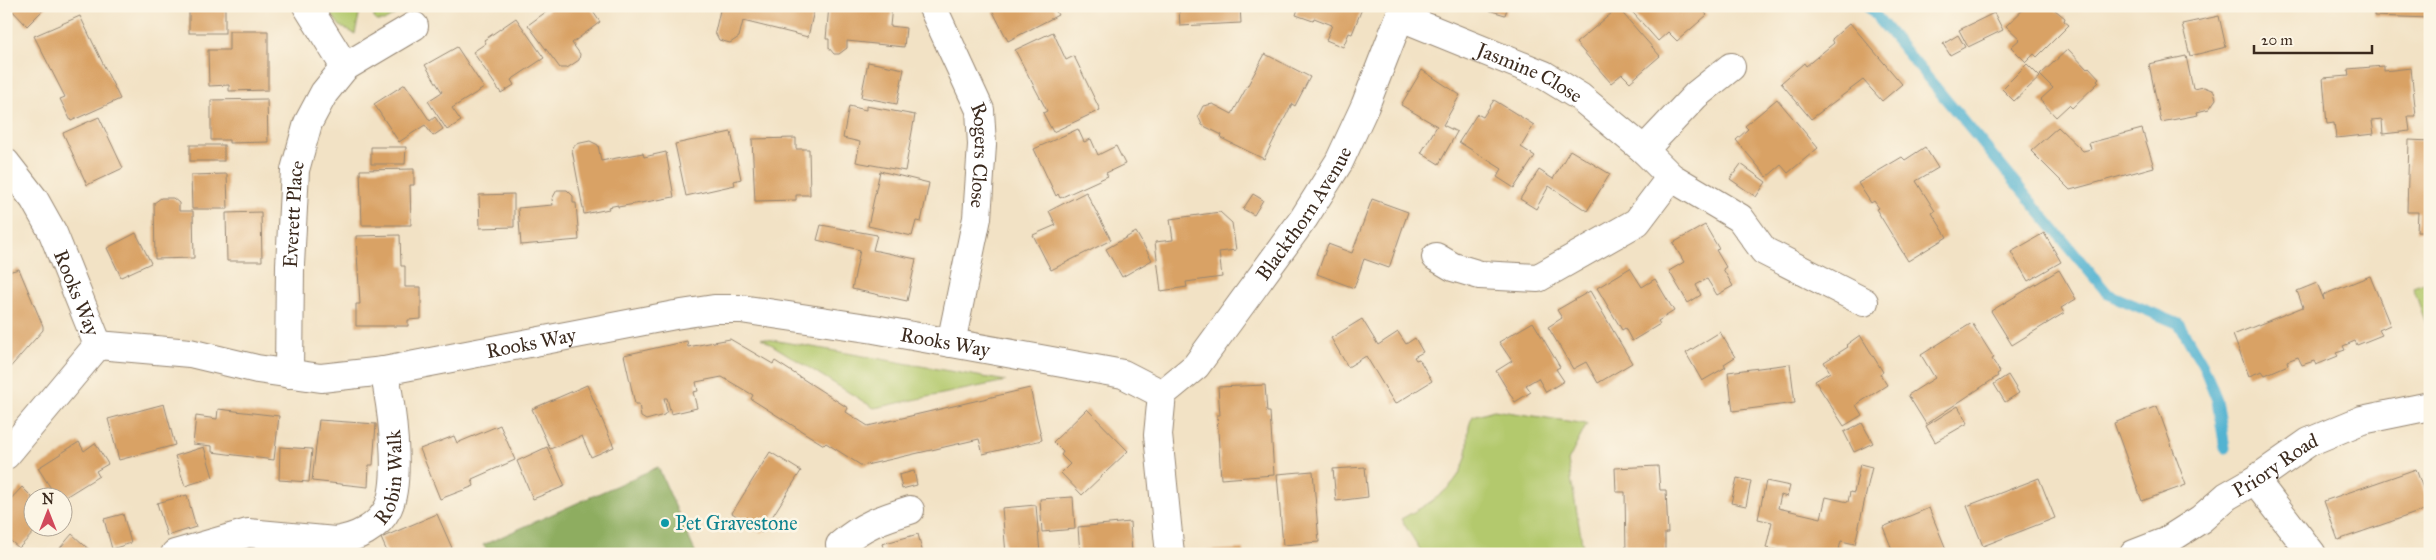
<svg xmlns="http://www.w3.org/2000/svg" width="2436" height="560" font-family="'IM FELL Great Primer',serif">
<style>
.green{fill:#b3c96d;stroke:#777a46}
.forest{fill:#8ead60;stroke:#646c3f}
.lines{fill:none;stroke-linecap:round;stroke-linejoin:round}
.stream{stroke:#52b3d1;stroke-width:11}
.building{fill:#d9a265}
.street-casing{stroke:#968672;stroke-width:30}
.street{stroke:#fff;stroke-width:28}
.culture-dot{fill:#0f9aa8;stroke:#fcf5e5;stroke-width:2}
.labels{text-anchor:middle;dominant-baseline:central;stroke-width:5;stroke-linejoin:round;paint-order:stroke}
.street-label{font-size:20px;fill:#3b2a1e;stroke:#fcf5e5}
.culture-label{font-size:20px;fill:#0d838f;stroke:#fcf5e5;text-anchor:start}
</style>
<rect width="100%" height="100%" fill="#fcf5e5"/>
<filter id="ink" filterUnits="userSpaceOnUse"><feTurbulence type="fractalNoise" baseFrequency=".02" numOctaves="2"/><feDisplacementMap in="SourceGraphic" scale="10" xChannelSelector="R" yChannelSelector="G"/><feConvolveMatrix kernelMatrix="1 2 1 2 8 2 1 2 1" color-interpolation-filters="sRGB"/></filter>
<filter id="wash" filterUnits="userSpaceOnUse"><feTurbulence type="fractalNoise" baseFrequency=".0096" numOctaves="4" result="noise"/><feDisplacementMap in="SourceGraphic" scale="20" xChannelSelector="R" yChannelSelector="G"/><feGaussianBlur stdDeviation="1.12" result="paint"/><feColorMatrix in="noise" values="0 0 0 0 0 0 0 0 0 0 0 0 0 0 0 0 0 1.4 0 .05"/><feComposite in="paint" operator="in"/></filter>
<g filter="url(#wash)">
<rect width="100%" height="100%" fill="#f2e2c5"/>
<!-- green -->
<g class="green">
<path d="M325 6H357L359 15 355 34 340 26Z"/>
<path d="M374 6H409L384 21H377L374 18Z"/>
<path d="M2430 281V335L2413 287Z"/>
<path d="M761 338 1006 381 874 408Z"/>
<path d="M1494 410 1587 424 1568 461 1584 554H1423L1401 519C1430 503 1460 488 1467 453 1470 438 1465 431 1473 416Z"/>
</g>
<!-- forest -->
<path class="forest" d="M658 467 696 554H608L585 545 553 544 524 554H490L483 545Z"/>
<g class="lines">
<!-- stream -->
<path class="stream" d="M1868 6 2108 294 2179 324 2203 365 2217 400 2225 448"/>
</g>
<g id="blocks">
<!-- building -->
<g class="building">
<path d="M8 6H47L27 26Z"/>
<rect x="189" y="6" width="36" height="27"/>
<path d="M554 6H589L600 22 572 43 580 54 579 60 567 68H560L528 25Z"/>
<path d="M721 6H815L808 37 743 21 739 37 730 43 719 40 715 32Z"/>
<path d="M829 6H892L890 26 906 28 904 47 847 41V48L839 54H834L829 48V39H826Z"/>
<path d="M990 6H1053L1058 15 1008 41Z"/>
<path d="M1168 6H1240L1241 23 1180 26 1179 9 1168 10Z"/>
<path d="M1299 6H1363L1352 34 1349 33 1343 47 1326 40 1332 25 1314 18 1313 21 1296 15Z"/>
<path d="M1475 6H1508L1505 15Z"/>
<path d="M1627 6H1699L1707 15 1677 41 1668 32 1658 41Z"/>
<path d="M2027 6H2050L2065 18 2064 21 2069 25 2037 57 2034 54 2026 62 2011 47 2020 39 2006 26Z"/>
<path d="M2375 6H2430V18L2374 16Z"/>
<path d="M1618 8 1660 56 1630 82 1622 74 1611 83 1576 43Z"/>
<path d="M1994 13 2003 30 1968 47 1959 30Z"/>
<path d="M80 16 120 99 71 121 60 99 65 97 34 36Z"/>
<path d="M2219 16 2226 47 2190 56 2182 24Z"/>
<path d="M516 18 544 58 511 80 514 85 501 93 473 52 486 43 484 40Z"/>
<path d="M1850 23 1902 84 1882 101 1863 80 1811 119 1781 83 1804 63 1806 66 1834 43 1832 39Z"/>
<path d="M229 31H268V90L229 91V85L209 86 208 50H229Z"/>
<path d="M1053 32 1066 60 1074 56 1100 110 1053 132 1043 113 1047 111 1015 50Z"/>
<path d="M1958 35 1965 47 1950 55 1943 44Z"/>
<path d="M457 47 484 88 452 108 461 121 447 130 428 101 442 92 425 65Z"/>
<path d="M2068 49 2087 69 2089 67 2099 78 2097 80 2099 82 2072 108 2069 105 2056 117 2040 100 2053 88 2040 75Z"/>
<path d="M1265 54 1310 77 1295 106 1292 104 1264 159 1221 138 1222 135 1202 125 1198 116 1203 106 1213 104 1232 114Z"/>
<path d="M2186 56 2193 89 2204 87 2214 91 2216 99 2209 109 2197 112 2198 115 2161 122 2149 64Z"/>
<path d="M868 62 904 69 897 104 861 97Z"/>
<path d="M2027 64 2040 77 2014 101 2002 89Z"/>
<path d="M2384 66V71L2411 68 2416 116H2408L2410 131 2383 134 2382 120 2372 121 2374 134 2336 138 2334 123 2327 124 2323 78 2349 76 2348 69Z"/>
<path d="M1422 70 1460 95 1443 125 1457 132 1439 164 1421 153 1437 126 1401 105Z"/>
<path d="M405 84 430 121 435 117 443 129 433 136 425 125 399 142 374 104Z"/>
<path d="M267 99 268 142 229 143V140H211V100Z"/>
<path d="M1777 99 1818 148 1788 173 1781 165 1767 177 1736 140 1748 129 1745 126Z"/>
<path d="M1494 100 1534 125 1521 147 1535 156 1514 188 1497 177 1502 169 1459 142 1477 114 1483 117Z"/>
<path d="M849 106 866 110V106L915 115 905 171 856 162 860 142 843 138Z"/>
<path d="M99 117 123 168 87 185 63 133Z"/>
<path d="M2058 127 2083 151 2091 149 2089 143 2142 129 2154 167 2070 190 2031 151Z"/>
<path d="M1078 129 1084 142 1091 139 1098 155 1116 146 1125 164 1106 173 1108 176 1060 198 1058 194 1056 196 1034 149Z"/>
<path d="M731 132 741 179 734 181 735 185 686 196 675 144Z"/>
<path d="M796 138V149H809L810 195H796V200L755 201 752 139Z"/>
<path d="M2409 140 2430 141V232H2417L2418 212H2407Z"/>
<path d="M590 141 598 145 601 161 643 153 644 157 666 152 674 197 618 207V205L608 207 609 209 584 214 572 150 576 144Z"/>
<rect x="190" y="145" width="34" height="16"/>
<path d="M371 147H406L405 164H371Z"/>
<path d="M1925 147 1938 168 1916 181 1935 211 1932 213 1947 237 1908 261 1876 209 1879 208 1874 201 1871 203 1858 183 1902 157 1905 160Z"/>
<path d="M1570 150 1610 174 1587 211 1549 186 1536 209 1520 199 1539 170 1553 179Z"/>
<path d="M1741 164 1766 182 1756 197 1730 179Z"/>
<path d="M414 169V185H410L411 225H362L360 170Z"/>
<path d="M880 171 929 183 921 222 916 221 912 236 868 226Z"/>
<path d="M227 174 228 209H192L191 175Z"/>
<path d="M557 190H567L573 196V203H576L579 240 521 245 518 208 553 205 552 199Z"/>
<path d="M1086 192 1111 240 1051 270 1033 235 1056 225 1049 211Z"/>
<path d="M514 194V227L480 228 479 195Z"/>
<path d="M1253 194 1263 200 1254 215 1243 209Z"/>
<path d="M161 198H173L179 203V211H193L194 258 155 259 154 203Z"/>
<path d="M1372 199 1408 212 1389 268 1364 259 1354 288 1317 274 1328 244 1352 253Z"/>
<path d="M261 212 262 261H227L226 213Z"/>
<path d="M1220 212 1232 223 1236 250 1219 252 1222 277 1186 282 1187 287 1161 291 1155 242 1173 240 1170 219Z"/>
<path d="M821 225 877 235 873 250 916 259 907 301 852 289 860 250 817 240Z"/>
<path d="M1705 225 1719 249 1716 250 1726 267 1723 269 1733 286 1717 295 1707 279 1696 285 1701 295 1688 303 1669 271 1684 262 1673 243Z"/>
<path d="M1136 232 1152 260 1122 277 1106 249Z"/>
<path d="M136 233 151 263 121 277 107 248Z"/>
<path d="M2044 233 2061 262 2028 281 2011 252Z"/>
<path d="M400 235 401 266H405V287H421V319L408 320V326H356V304H360L356 236Z"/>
<path d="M6 268 8 272 19 269 43 326V330L6 372Z"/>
<path d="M1630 268 1642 287 1655 279 1674 311 1658 321 1660 324 1632 341 1625 328 1622 330 1597 288Z"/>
<path d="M2059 270 2076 299 2061 308 2064 313 2012 345 1991 311Z"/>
<path d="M2370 276 2390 325 2379 330 2382 335 2357 345 2355 341 2343 346 2345 350 2336 353 2338 356 2316 365 2314 361 2302 365 2298 357 2287 361 2288 365 2265 375 2262 371 2249 376 2233 335 2303 307 2297 291 2317 283 2324 300 2323 295Z"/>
<path d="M1590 291 1632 363 1598 383 1586 362 1573 369 1548 327 1562 318 1557 310Z"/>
<path d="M1362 319 1378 345 1398 332 1406 344 1415 338 1423 352 1414 357 1416 360 1419 359 1432 381 1395 404 1366 356 1348 367 1331 338Z"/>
<path d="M1533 322 1560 367 1556 369 1564 381 1546 392 1538 378 1526 385 1531 392 1515 402 1496 371 1512 361 1499 342Z"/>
<path d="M1972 323 1994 358 1992 359 2000 372 1997 374 1998 376 1926 424 1908 395 1935 378 1921 355Z"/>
<path d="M1720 332 1735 357 1724 364 1726 367 1702 381 1686 353Z"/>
<path d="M1860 335 1883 372 1880 374 1887 385 1856 405 1862 415 1844 426 1815 381 1830 372 1824 362 1848 347 1846 345Z"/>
<path d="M730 339 773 364 775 361 848 408 846 412 868 426 1030 388 1042 440 983 454 979 439 862 466 826 443 824 445 800 430 751 399 753 395 722 377 696 382 698 391 693 392 697 408 671 414 667 398H664L667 411 664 415 646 420 641 417 639 404H635L624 355 687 341 688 347Z"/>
<path d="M1790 364 1795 403 1733 411 1728 372Z"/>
<path d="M2008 375 2019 393 2005 402 1994 384Z"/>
<path d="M587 385 614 447 591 457 582 436 550 449 532 409Z"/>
<path d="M1265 385 1267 412H1270L1274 475 1221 479 1217 415H1220L1218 387Z"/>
<path d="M164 404 175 445 119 460 108 419Z"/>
<path d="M1958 406 1968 423 1935 442 1926 426Z"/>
<path d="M2157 406 2186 485 2142 501 2114 423Z"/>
<path d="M218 409 279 416 274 460 212 452V446L193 444 196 416 217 419Z"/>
<path d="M1087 409 1128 451 1082 495 1061 473 1070 464 1061 455 1063 452 1053 442Z"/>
<path d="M319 420 376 424 373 465H369L368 487 312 481Z"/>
<path d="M1862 423 1873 443 1854 452 1844 432Z"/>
<path d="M500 425 515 460 472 479 474 486 440 499 420 449 454 436 457 443Z"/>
<path d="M79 442 84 451 95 443 108 464 96 471 99 476 62 499V498H57L38 468Z"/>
<path d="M204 447 213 477 185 486 175 456Z"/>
<path d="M280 447 312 449 309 482 279 480Z"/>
<path d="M547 447 565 486 533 499 517 461Z"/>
<path d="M770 452 801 471 762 533 732 513Z"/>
<path d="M1860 464 1872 467 1855 544 1841 541 1838 554H1780L1781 551 1766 548 1772 522 1758 519 1766 481 1790 486 1787 497 1781 495 1778 508 1821 518 1826 497 1848 502 1850 492 1854 493Z"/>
<path d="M1658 466 1660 490H1666L1668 533H1665V554H1626L1625 492H1616L1615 468Z"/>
<path d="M1365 467 1368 497 1336 501 1333 469Z"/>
<path d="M2416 469 2430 508 2338 540 2324 501Z"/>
<path d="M914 471 917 485 902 489 899 475Z"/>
<path d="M1313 471 1319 542 1283 545 1277 474Z"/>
<path d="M1737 478 1751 481 1746 506 1731 503Z"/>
<path d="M2039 478 2055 518 1983 546 1967 506Z"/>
<path d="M22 487 32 497V528H38L19 548 6 537V504Z"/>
<path d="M187 495 196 527 167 536 157 503Z"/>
<path d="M1073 497 1075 529 1042 532 1040 499Z"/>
<path d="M1036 505 1040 554H1006L1002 508Z"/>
<path d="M1929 508 1946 549 1933 554H1894L1883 527Z"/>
<path d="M123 514 131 543 112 549 104 519Z"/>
<path d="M437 514 452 548 439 554H388L381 538Z"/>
<path d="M1130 522 1132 554H1080L1078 527Z"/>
<path d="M72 534 94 554H55Z"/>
<path d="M918 534 923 554H885L882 544Z"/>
<path d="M1243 549V554H1204L1203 551Z"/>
</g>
</g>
</g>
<g filter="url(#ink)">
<use href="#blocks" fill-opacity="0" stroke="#968672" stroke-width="1"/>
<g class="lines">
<defs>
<g id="street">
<path d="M307 6 345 67"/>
<path id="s1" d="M932 6 980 110 982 145 977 218 951 343"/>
<path id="s2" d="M1401 17 1544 75 1580 97 1644 150 1671 177 1740 218 1764 251 1864 302"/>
<path d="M1644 150 1696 95 1731 67"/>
<path id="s3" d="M6 163 34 199 53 233 98 345"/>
<path d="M1436 257 1453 267 1480 275 1538 278 1637 222 1671 177"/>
<path id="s4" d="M98 345 190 353 257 369 321 378 384 371 675 315 714 309H741L874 329 1123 374 1162 394"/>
<path id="s5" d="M289 374 290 265 295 170 308 123 324 93 345 67 414 26"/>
<path id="s6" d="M1162 394 1196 366 1304 218 1339 162 1365 106 1404 6"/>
<path d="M1162 394 1158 435 1170 554"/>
<path d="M6 455 98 345"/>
<path d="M2255 480 2312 554"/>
<path id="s7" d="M175 554 248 533 335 541C356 538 378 528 388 508 402 478 391 403 384 371"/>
<path d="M845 554 840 545C863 525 881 519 910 510"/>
<path id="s8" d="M2134 554 2165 542 2201 519 2227 496 2255 480 2309 442 2362 420 2430 406"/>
</g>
</defs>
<!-- street casing -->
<use href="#street" class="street-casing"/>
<!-- street -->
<use href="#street" class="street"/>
</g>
</g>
<!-- markers -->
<circle class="culture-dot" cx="665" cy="523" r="5"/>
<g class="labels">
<!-- street labels -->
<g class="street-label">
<text stroke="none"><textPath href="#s2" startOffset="140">Jasmine Close</textPath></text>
<text stroke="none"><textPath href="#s1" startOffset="160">Rogers Close</textPath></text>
<text stroke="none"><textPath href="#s6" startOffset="231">Blackthorn Avenue</textPath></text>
<text stroke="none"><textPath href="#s5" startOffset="160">Everett Place</textPath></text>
<text stroke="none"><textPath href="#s3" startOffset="149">Rooks Way</textPath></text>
<text stroke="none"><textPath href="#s4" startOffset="439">Rooks Way</textPath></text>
<text stroke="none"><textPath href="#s4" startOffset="859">Rooks Way</textPath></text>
<text stroke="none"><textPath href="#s8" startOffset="168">Priory Road</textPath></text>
<text stroke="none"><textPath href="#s7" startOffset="259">Robin Walk</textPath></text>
</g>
<!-- culture labels -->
<g class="culture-label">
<text x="675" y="523">Pet Gravestone</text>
</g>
</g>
<!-- margin -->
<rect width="2436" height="560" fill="none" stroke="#fcf5e5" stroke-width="25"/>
<!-- north arrow -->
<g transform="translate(48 512)"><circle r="24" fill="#fcf5e5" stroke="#afa495"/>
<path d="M0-4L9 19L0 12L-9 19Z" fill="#d1495b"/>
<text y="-8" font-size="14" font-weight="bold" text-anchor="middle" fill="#3b2a1e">N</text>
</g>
<!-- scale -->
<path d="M2254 45v8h118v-8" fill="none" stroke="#3b2a1e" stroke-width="2.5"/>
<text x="2261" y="45" font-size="15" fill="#3b2a1e" stroke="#fcf5e5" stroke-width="4" paint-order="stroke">20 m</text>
</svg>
